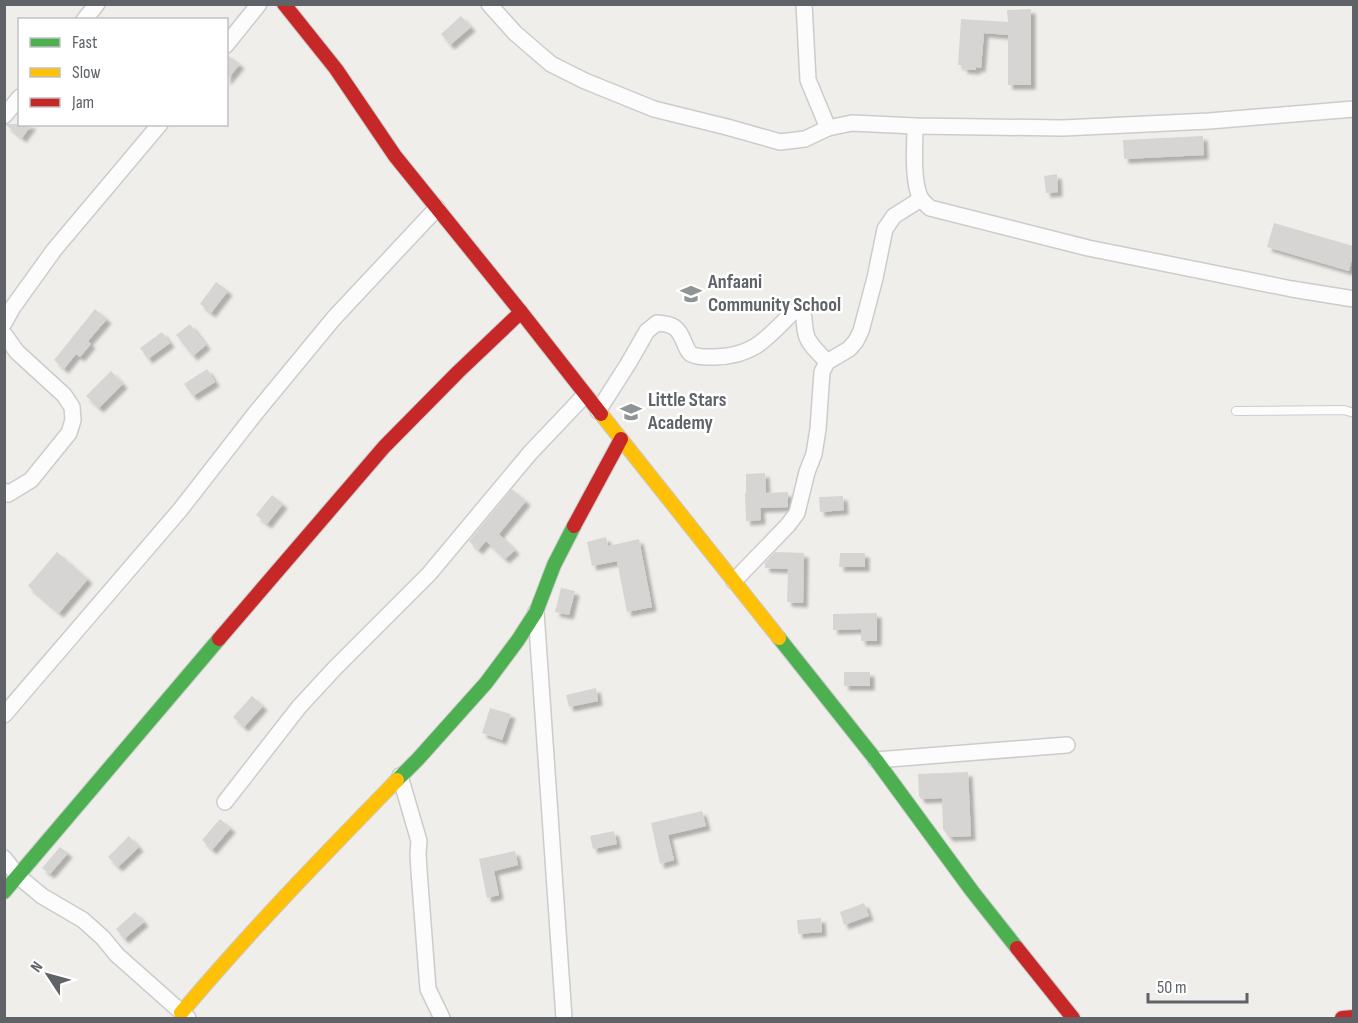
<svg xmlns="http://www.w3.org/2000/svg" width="1358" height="1023" font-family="'Sofia Sans Condensed',sans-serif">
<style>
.building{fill:#d6d5d3;filter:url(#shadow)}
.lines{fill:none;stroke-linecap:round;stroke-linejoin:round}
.lane-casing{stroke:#cbcccc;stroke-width:10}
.street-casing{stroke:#cbcccc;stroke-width:18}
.fast-casing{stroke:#cacacb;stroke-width:16}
.slow-casing{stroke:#cacacb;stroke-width:16}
.jam-casing{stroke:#cacacb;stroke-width:16}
.lane{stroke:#fdfcfc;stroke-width:8}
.street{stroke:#fdfcfc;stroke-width:15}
.fast{stroke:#4caf50;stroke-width:14}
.slow{stroke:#ffc107;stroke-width:14}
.jam{stroke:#c62828;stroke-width:14}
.labels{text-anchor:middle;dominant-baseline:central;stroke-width:5;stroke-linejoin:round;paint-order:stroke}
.poi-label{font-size:20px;font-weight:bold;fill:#5f6368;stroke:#fff;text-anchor:start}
</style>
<defs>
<filter id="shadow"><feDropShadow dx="4.5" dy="4.5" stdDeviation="1.5" flood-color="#0004"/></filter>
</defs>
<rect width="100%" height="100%" fill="#efeeea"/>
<!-- building -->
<g class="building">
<path d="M1031 9V85H1008V35L984 33 981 68 976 67V70L963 69V65H958L961 19 1008 22 1007 10Z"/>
<path d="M461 16 471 27 450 45 441 34Z"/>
<path d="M226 54 240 64 226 81Z"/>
<path d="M8 124H32L22 138 6 125Z"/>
<path d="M1203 136 1204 155 1124 159 1123 140Z"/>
<path d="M1057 174 1058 192 1046 193 1044 176Z"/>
<path d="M1274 223 1353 246V254L1349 271 1267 247Z"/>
<path d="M216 282 228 291 211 313 200 304Z"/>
<path d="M95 309 107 319 88 341 91 344 80 357 76 354 64 369 54 360Z"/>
<path d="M190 324 206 345 193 356 176 335Z"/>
<path d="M162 332 170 343 148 359 140 348Z"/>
<path d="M207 369 215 382 193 396 184 384Z"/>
<path d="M111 371 123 384 99 408 86 396Z"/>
<path d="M765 473 766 493 788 492V507L760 508 761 520 746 521 745 493H746V474Z"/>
<path d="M512 489 526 501 499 534 515 550 505 559 486 541 478 550 469 541Z"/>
<path d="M272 495 283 504 267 524 256 515Z"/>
<path d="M843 496 844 510 820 512 819 497Z"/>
<path d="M606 537 608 546 639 539 652 607 627 612 617 561 592 566 587 542Z"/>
<path d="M57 552 88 579 59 613 28 586Z"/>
<path d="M775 552 804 553 803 603 787 602 788 569 765 568V563Z"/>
<path d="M840 553H865V567H839Z"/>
<path d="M561 588 575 591 569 615 555 612Z"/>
<path d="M877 613V641H861V629L833 630V614Z"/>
<rect x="844" y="672" width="26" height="14"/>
<path d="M596 688 598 701 569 707 566 695Z"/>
<path d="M252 696 263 706 244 727 233 717Z"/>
<path d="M490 708 511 714 502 740 482 733Z"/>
<path d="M968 772 971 836 949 837 943 829 942 798 921 799 919 796 918 774Z"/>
<path d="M702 811 706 826 668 835 674 860 660 864 651 823Z"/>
<path d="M220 819 231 828 212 850 202 840Z"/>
<path d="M614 831 617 844 593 849 590 836Z"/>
<path d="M129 836 139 847 118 867 108 857Z"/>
<path d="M60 847 68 853 50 874 42 868Z"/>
<path d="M515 851 518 865 494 871 499 895 487 898 479 859Z"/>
<path d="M864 903 869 916 844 925 840 912Z"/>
<path d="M135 912 144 922 124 939 116 929Z"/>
<path d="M821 918 822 932 798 934 797 920Z"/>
</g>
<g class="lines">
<defs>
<path id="lane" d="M1236 411 1344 410 1354 413"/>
<g id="street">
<path d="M489 4 515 33 551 64 585 81 654 109 727 127 780 142 805 139 828 128"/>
<path d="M804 4 808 80 828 128 852 123 915 126 1063 128 1209 121 1354 109"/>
<path d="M84 20 97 4"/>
<path d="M226 45 259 4"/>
<path d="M4 116 20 97"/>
<path d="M915 126C915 146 912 179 920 197 922 201 927 205 930 208L1088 248 1292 289 1354 299"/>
<path d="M4 323 13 307 54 250 160 124"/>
<path d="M4 334 17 352 64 395 72 407 73 420 69 433 31 480 8 494 4 491"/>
<path d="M598 411 628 364 647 331 657 323C673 324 678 327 684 342 686 346 687 351 691 354 698 358 707 357 714 357 754 356 766 339 792 313L797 311 803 314C805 321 804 327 806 334 808 344 820 354 827 362"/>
<path d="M734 581 788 525 797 513 807 472 814 454 818 429 822 372 827 362 849 349 856 341 861 331 875 278 885 229 894 216 921 199"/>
<path d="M536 612 564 1018"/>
<path d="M4 715 180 510 254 415 334 318 437 208"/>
<path d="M876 760 1067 745"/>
<path d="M400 776 419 841 418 854 419 871 428 989 442 1018"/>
<path d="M225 802 299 707 335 668 429 574 530 453 585 395"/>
<path d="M4 858 18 876 42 896 83 920 103 938 117 955 188 1018"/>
</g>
<g id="fast">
<path d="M779 638 876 760 972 891 1017 948"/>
<path d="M397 780 418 759 486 683 518 640 536 612 554 565 574 526"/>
<path d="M4 892 219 639"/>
</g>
<g id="slow">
<path d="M601 414 779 638"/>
<path d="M181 1013C249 932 323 856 397 780"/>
</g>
<g id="jam">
<path d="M284 4 336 69 395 156 521 312 601 414"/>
<path d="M574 526 621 439"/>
<path d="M219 639 384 447 458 372 521 312"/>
<path d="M1017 948 1073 1018"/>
<path d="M1342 1018 1354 1017"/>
</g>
</defs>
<!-- lane casing -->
<use href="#lane" class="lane-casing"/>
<!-- street casing -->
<use href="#street" class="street-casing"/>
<!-- fast casing -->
<use href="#fast" class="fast-casing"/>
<!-- slow casing -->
<use href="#slow" class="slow-casing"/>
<!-- jam casing -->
<use href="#jam" class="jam-casing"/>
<!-- lane -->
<use href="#lane" class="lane"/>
<!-- street -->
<use href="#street" class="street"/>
<!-- fast -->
<use href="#fast" class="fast"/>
<!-- slow -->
<use href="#slow" class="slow"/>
<!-- jam -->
<use href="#jam" class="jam"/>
</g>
<!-- icons -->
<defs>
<symbol id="school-bare" viewBox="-9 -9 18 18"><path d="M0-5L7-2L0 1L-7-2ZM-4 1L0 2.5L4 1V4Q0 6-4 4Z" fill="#919496" stroke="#fff" stroke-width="2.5" paint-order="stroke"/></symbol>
</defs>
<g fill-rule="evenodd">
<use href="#school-bare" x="676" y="279" width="30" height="30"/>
<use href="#school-bare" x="616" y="397" width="30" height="30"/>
</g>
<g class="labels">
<!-- poi labels -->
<g class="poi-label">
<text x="708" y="282">Anfaani<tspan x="708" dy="23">Community School</tspan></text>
<text x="648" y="400">Little Stars<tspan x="648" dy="23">Academy</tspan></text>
</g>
</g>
<!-- border -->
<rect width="1358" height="1023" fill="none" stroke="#5f6368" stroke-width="12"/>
<!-- legend -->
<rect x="18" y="18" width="210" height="108" fill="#ffffff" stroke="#bfc1c3" stroke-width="1.5"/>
<rect x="30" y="38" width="30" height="9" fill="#4caf50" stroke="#bfc1c3" stroke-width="1.5"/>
<text x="72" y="48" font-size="18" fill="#5f6368">Fast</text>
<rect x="30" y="68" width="30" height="9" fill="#ffc107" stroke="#bfc1c3" stroke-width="1.5"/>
<text x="72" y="78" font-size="18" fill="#5f6368">Slow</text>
<rect x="30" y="98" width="30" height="9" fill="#c62828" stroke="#bfc1c3" stroke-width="1.5"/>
<text x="72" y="108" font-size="18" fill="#5f6368">Jam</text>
<!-- north arrow -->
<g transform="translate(48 975) rotate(306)" stroke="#ffffff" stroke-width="4.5" paint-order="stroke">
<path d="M0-4.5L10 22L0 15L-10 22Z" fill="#5f6368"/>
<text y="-9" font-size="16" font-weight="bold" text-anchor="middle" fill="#5f6368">N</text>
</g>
<!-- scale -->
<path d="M1148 993v9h99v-9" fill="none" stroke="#5f6368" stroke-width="3"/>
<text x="1157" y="993" font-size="18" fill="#5f6368" stroke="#ffffff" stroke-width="4.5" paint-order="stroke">50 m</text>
</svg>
